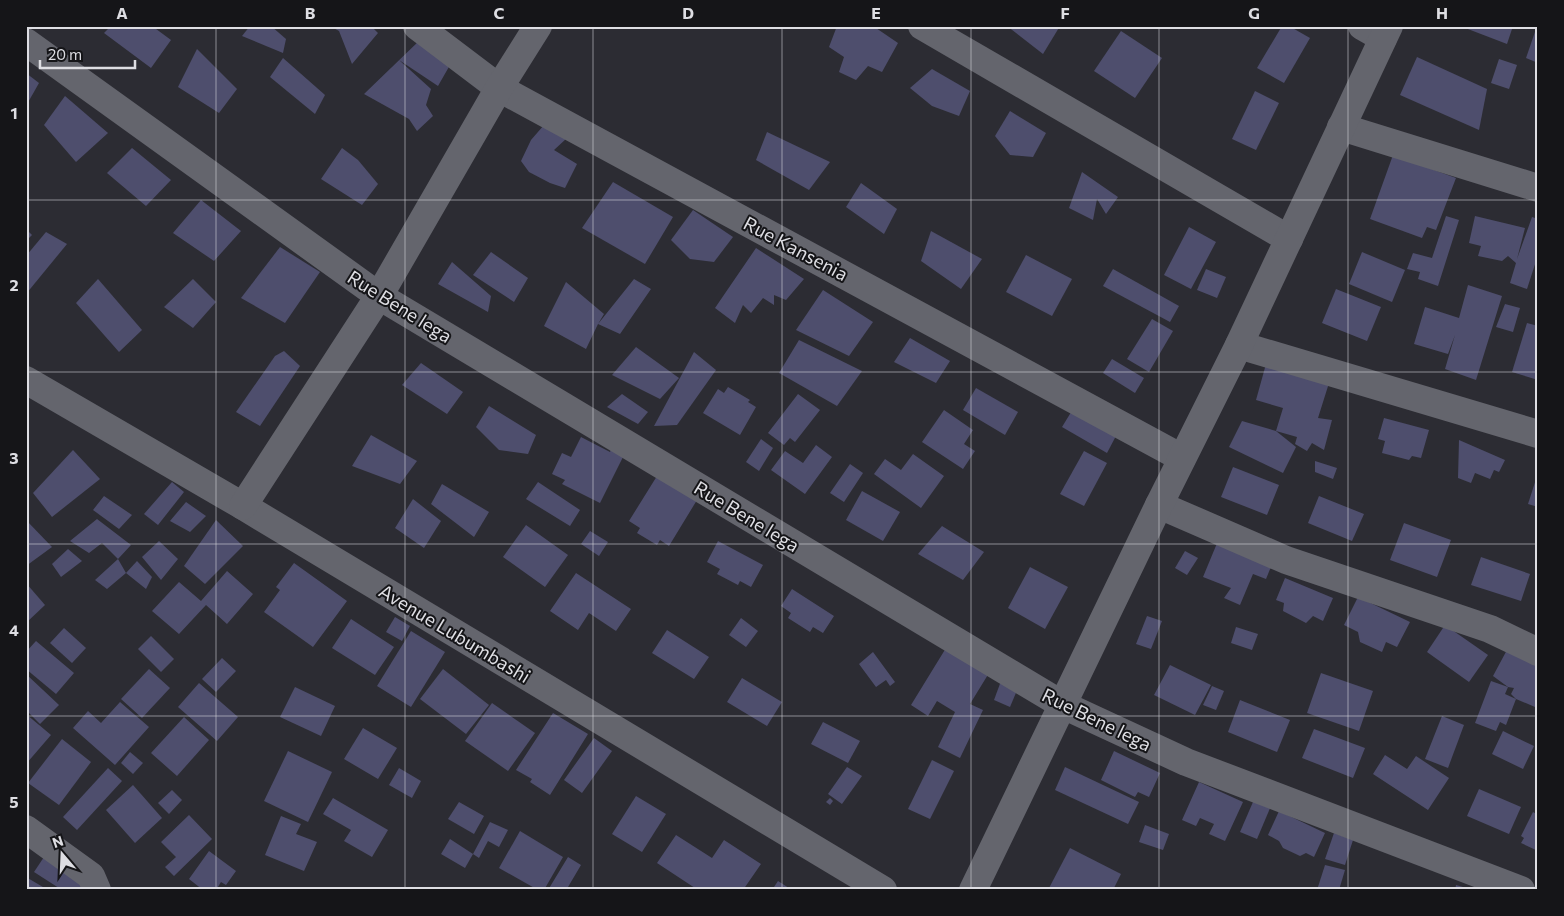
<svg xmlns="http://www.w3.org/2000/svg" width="1564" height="916" font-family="Commissioner,sans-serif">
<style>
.building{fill:#4e4e6d}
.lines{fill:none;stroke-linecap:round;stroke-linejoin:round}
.minor{stroke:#64656d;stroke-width:28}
.grid{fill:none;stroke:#dedee3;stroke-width:1;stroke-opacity:0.55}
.labels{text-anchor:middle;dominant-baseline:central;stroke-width:4;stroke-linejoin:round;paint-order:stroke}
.street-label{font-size:19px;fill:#dedee3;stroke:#151518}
.neatline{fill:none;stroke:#dedee3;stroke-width:2}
.grid-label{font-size:16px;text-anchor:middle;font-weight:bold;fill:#dedee3}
</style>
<rect width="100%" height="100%" fill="#2c2c33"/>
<!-- building -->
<g class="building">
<path d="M111 26H152L171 40 151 68 104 33Z"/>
<path d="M250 26H271L286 39 283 53 242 36Z"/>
<path d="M330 26H371L378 33 352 64 339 31Z"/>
<path d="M837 26H873L898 43 882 72 868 66 856 80 839 72 844 57 829 47Z"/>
<path d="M1007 26H1060L1043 54Z"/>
<path d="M1282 26H1289L1310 38 1284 83 1257 68Z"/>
<path d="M1460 26H1513L1507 44Z"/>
<path d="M1537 26H1538V63L1526 58Z"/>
<path d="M1121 31 1162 58 1135 98 1094 71Z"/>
<path d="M420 40 450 65 438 86 399 60 431 89 426 105 433 116 417 131 409 119 364 94Z"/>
<path d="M197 49 237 89 219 113 178 87Z"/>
<path d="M1417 57 1487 89 1479 130 1400 95Z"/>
<path d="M283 58 325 95 315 114 270 77Z"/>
<path d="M1499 59 1517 65 1509 89 1491 83Z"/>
<path d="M932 69 970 91 959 116 932 106 910 88Z"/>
<path d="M26 73 39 83 26 106Z"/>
<path d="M1255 91 1279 103 1256 150 1232 139Z"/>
<path d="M65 96 108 133 76 162 44 125Z"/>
<path d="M1010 111 1046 133 1033 157 1010 155 995 136Z"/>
<path d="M544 125 567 138 554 150 577 164 565 188 550 183 529 172 521 161 531 140Z"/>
<path d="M767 132 830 162 809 190 756 160Z"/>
<path d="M132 148 171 180 146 206 107 173Z"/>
<path d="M342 148 358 160 378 184 362 205 321 179Z"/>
<path d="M1393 155 1456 178 1436 230 1427 227 1422 238 1370 219Z"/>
<path d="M1082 172 1118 197 1106 214 1097 199 1093 220 1069 208Z"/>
<path d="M613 182 673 217 645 264 582 228Z"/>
<path d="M861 183 897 209 884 234 846 207Z"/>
<path d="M201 200 241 231 214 261 173 233Z"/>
<path d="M693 210 733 237 714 262 690 259 671 240Z"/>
<path d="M1446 216 1459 220 1438 286 1418 279 1420 272 1407 269 1413 253 1432 258Z"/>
<path d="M1475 216 1525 228 1517 259 1532 217 1538 219V255L1527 289 1510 283 1516 263 1508 256 1502 261 1478 256 1481 246 1469 243Z"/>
<path d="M1189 227 1216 242 1191 289 1164 275Z"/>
<path d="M26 229 32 235 26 241Z"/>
<path d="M931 231 982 259 961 289 921 261Z"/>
<path d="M46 232 67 244 26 294V256Z"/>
<path d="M280 247 320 272 285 323 241 298Z"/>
<path d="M756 248 804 279 786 300 774 295V305L763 298 751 313 743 305 735 323 715 308Z"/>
<path d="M491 252 528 278 514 302 473 275Z"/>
<path d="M1362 252 1405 270 1392 302 1349 284Z"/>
<path d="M1026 255 1072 279 1052 316 1006 292Z"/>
<path d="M452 262 491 296 488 312 438 284Z"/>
<path d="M1113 269 1179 306 1170 322 1103 286Z"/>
<path d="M1206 269 1226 277 1217 298 1197 290Z"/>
<path d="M98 279 142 330 119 352 76 303Z"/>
<path d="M193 279 216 302 193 328 164 307Z"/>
<path d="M634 279 651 289 620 334 598 324 586 349 544 326 566 282 604 314 598 324Z"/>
<path d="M1468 285 1502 296 1476 380 1445 369 1455 335 1448 354 1414 344 1425 307 1459 318Z"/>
<path d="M1336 289 1381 307 1367 341 1322 323Z"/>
<path d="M823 290 873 322 849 356 796 330Z"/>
<path d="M1505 304 1520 308 1513 332 1496 327Z"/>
<path d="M1152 319 1173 331 1149 372 1127 359Z"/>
<path d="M1527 323 1538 326V380L1512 372Z"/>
<path d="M910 338 950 361 936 383 894 362Z"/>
<path d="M799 340 862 371 837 406 779 373Z"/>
<path d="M636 347 679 378 660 399 612 375Z"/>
<path d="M284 351 300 366 260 426 236 412 275 356Z"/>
<path d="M694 352 716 370 677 425 654 426Z"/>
<path d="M1112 359 1144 378 1135 393 1103 373Z"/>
<path d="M421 363 463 392 447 414 402 385Z"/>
<path d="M1266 364 1329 383 1318 418 1332 420 1324 450 1312 443 1307 451 1295 444 1297 437 1276 431 1283 408 1256 400Z"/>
<path d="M728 387 750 400 748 402 756 407 740 435 703 413 718 389 724 393Z"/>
<path d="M976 388 1018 412 1005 435 963 410Z"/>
<path d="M622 394 648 412 638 424 607 407Z"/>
<path d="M798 394 820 410 795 442 790 438 784 445 768 433Z"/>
<path d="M489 406 536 435 528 454 499 450 476 427Z"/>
<path d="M1073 409 1117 434 1107 453 1062 427Z"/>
<path d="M944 410 973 430 964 444 975 451 963 469 922 442Z"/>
<path d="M1384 418 1429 430 1421 458 1412 456 1409 460 1382 453 1385 441 1378 439Z"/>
<path d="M1242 421 1276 431 1296 447 1283 473 1229 447Z"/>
<path d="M371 435 417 461 400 484 352 466Z"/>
<path d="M581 437 610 452 612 447 625 453 600 503 562 484 565 480 552 474 562 453 571 457Z"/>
<path d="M761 439 773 448 759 471 746 462Z"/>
<path d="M1459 440 1505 460 1499 472 1494 470 1490 479 1475 473 1471 483 1458 478Z"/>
<path d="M816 445 832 457 805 494 771 470 785 451 803 463Z"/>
<path d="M73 450 100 479 52 517 33 493Z"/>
<path d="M1084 451 1107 463 1084 506 1060 494Z"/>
<path d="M913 454 944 476 921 508 874 474 885 459 901 470Z"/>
<path d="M1315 461 1337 468 1333 479 1315 472Z"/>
<path d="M850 464 863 473 844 502 830 493Z"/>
<path d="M1233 467 1279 485 1267 515 1221 497Z"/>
<path d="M657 476 697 500 669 546 660 540 657 545 637 533 640 528 629 521Z"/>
<path d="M1537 476H1538V507L1528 504Z"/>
<path d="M172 482 184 492 158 525 144 514Z"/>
<path d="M538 482 580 510 570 526 526 499Z"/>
<path d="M442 484 489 512 474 537 431 504Z"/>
<path d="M862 491 900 512 883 541 846 520Z"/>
<path d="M104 496 132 515 119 529 93 510Z"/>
<path d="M1319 496 1364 514 1352 541 1308 523Z"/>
<path d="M413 499 441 521 424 548 395 528Z"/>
<path d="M186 502 206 516 190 532 170 521Z"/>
<path d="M97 519 131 545 118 559 126 573 107 589 95 580 118 559 102 543 89 553 70 541Z"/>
<path d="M26 520 52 547 26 566Z"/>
<path d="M216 520 243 546 205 584 184 566Z"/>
<path d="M1404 523 1451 540 1437 577 1390 560Z"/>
<path d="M526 525 568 555 545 587 503 557Z"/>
<path d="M942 526 984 552 963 580 918 554Z"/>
<path d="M590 531 608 542 599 556 581 544Z"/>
<path d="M1220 536 1275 557 1266 579 1253 574 1240 605 1224 598 1231 588 1203 577Z"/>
<path d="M159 541 178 559 161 580 142 557Z"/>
<path d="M718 541 763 565 751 587 740 581 738 585 717 574 720 569 707 562Z"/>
<path d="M68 549 82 561 61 577 52 564Z"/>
<path d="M1185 551 1198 558 1187 575 1175 568Z"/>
<path d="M1481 557 1530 574 1521 601 1471 585Z"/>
<path d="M137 561 152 577 146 589 126 573Z"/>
<path d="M294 563 347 601 313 647 264 612 280 590 276 587Z"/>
<path d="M1030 567 1068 587 1045 629 1008 608Z"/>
<path d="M227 571 253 594 227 624 206 605 179 634 152 611 179 582 201 601Z"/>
<path d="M576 573 631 609 616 631 589 613 578 630 550 611Z"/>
<path d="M1285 578 1333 598 1323 621 1313 616 1306 623 1283 611 1284 603 1276 600Z"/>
<path d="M26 583 45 605 26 623Z"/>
<path d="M792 589 834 616 823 633 813 627 810 632 788 618 791 613 781 606Z"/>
<path d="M1358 597 1410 622 1397 647 1386 642 1382 652 1360 642 1358 632 1344 625Z"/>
<path d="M1147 616 1162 621 1151 649 1136 644Z"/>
<path d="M395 617 410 626 402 641 386 632Z"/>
<path d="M741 618 758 631 746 647 729 635Z"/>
<path d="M351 619 394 647 375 675 332 648Z"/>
<path d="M1445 625 1488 655 1469 682 1427 652Z"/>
<path d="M1236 627 1258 634 1252 650 1231 643Z"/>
<path d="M64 628 86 648 72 663 50 643Z"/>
<path d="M667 630 709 657 694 679 652 653Z"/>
<path d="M411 631 445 652 411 707 377 686Z"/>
<path d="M151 636 174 659 161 672 138 649Z"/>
<path d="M36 641 74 673 56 694 26 669V652Z"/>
<path d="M946 648 989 673 970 704 983 710 960 758 938 747 955 712 937 701 928 716 911 705Z"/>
<path d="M1508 648 1538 665V705L1535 707 1516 699 1511 694 1514 688 1508 687 1493 676Z"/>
<path d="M873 652 895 682 890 686 886 680 876 687 859 664Z"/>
<path d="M222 658 236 671 216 692 202 679Z"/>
<path d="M1170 665 1211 685 1195 715 1154 695Z"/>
<path d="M149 669 170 688 142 718 121 699Z"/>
<path d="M443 669 489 705 466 734 420 699Z"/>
<path d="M1321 673 1373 691 1359 731 1307 713Z"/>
<path d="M26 674 59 705 40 724 26 710Z"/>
<path d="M742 678 782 702 767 726 727 702Z"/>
<path d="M1001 681 1018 688 1010 707 994 700Z"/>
<path d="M1491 681 1508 687 1505 694 1516 699 1506 725 1500 722 1496 731 1475 723Z"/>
<path d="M199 683 238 717 217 741 178 707Z"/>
<path d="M1212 686 1224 691 1216 710 1203 705Z"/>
<path d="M295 687 335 706 321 736 280 717Z"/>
<path d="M1240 700 1290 720 1277 752 1228 732Z"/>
<path d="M120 702 149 727 115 765 73 728 88 711 101 723Z"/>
<path d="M492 703 535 733 508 771 465 741Z"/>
<path d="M553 713 588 734 550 795 530 782 532 779 516 770Z"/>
<path d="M26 714 51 735 26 764Z"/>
<path d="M1442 716 1464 725 1448 768 1425 759Z"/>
<path d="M184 717 209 740 177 776 151 753Z"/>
<path d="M823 722 860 741 848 763 811 744Z"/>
<path d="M363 728 397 748 378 779 344 759Z"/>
<path d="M1314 729 1365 748 1353 778 1302 758Z"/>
<path d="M1503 731 1534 746 1523 769 1492 754Z"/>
<path d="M594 738 612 751 582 793 564 780Z"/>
<path d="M62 739 91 762 59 805 28 783Z"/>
<path d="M288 751 332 772 308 822 264 801Z"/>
<path d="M1114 751 1160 773 1149 797 1138 792 1135 797 1101 780Z"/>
<path d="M130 752 143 763 133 774 121 763Z"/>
<path d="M1385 755 1407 769 1416 756 1449 778 1428 810 1373 774Z"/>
<path d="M932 760 954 771 930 819 908 809Z"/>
<path d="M847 767 862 776 842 804 828 794Z"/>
<path d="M1065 767 1139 802 1128 824 1055 790Z"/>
<path d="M108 768 122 781 77 830 63 817Z"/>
<path d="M399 768 421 781 412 798 389 785Z"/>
<path d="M1199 782 1243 802 1225 841 1209 834 1214 824 1200 818 1196 826 1182 820Z"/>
<path d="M133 785 162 818 135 843 106 810Z"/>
<path d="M1479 789 1521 807 1509 834 1467 816Z"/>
<path d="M172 790 182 800 169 814 158 803Z"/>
<path d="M1256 795 1273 801 1257 839 1240 832Z"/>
<path d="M636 796 666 814 642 852 612 834Z"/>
<path d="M333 798 388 830 372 857 344 841 351 830 323 814Z"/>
<path d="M830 798 833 801 830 805 826 802Z"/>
<path d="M459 802 484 816 474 834 448 819Z"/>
<path d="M1279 811 1325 833 1314 857 1306 853 1300 856 1283 848 1279 841 1268 835Z"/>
<path d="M1533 812 1538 815V851L1521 843 1524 838 1521 836Z"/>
<path d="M189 815 212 839 174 876 165 867 176 857 161 842Z"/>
<path d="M281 816 301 824 296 834 317 842 304 871 265 855Z"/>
<path d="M490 822 508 830 499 847 488 841 479 858 473 854Z"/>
<path d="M1145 825 1169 834 1163 850 1139 842Z"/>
<path d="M520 831 563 857 544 890H538L499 868Z"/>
<path d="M1334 833 1353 840 1345 865 1325 859Z"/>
<path d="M676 835 712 858 724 840 761 864 743 890H698L657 863Z"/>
<path d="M450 839 473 854 465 868 441 854Z"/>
<path d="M1070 848 1121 874 1113 890H1048Z"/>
<path d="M209 851 236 871 226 885 221 882 216 890H203L189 879Z"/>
<path d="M46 854 90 881 84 890H62L34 872Z"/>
<path d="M568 857 581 865 568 887 573 890H548Z"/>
<path d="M1325 865 1345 870 1339 890H1317Z"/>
<path d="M26 877 48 890H26Z"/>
<path d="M778 881 792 890H772Z"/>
<path d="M1456 885 1470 889V890H1455Z"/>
</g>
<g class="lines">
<!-- minor -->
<g class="minor">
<path d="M417 26 499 88 1182 458"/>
<path d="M922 26 1289 239"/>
<path d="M1362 26 1383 38"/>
<path d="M26 42 379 296 1063 705 1186 762 1521 890"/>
<path d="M1341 127 1538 188"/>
<path d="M1239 345 1538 434"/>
<path d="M26 380 243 506 883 890"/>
<path d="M1159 505 1286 560 1490 629 1538 652"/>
<path d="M243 506 379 296 499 88 538 26"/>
<path d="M26 829 91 876 97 890"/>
<path d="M973 890 1159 505 1239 345 1389 26"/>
</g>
</g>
<!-- grid -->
<path class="grid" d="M216 26V890M405 26V890M593 26V890M782 26V890M971 26V890M1159 26V890M1348 26V890M26 200H1538M26 372H1538M26 544H1538M26 716H1538"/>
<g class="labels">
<!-- street labels -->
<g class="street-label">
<text transform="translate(796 248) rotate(28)">Rue Kansenia</text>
<text transform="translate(400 306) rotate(32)">Rue Bene lega</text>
<text transform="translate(747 516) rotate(31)">Rue Bene lega</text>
<text transform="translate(455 633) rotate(31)">Avenue Lubumbashi</text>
<text transform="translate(1097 719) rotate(26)">Rue Bene lega</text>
</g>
</g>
<!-- border -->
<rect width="1564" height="916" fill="none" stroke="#151518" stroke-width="55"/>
<!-- north arrow -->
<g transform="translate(62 854) rotate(341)" stroke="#151518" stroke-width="4" paint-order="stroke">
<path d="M0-4L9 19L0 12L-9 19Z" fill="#dedee3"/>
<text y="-8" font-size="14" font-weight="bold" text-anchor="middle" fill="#dedee3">N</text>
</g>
<!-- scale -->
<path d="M40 60v8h95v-8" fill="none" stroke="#dedee3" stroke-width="2.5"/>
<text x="48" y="60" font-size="15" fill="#dedee3" stroke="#151518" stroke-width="4" paint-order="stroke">20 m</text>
<rect x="28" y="28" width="1508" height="860" class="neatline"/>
<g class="grid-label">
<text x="122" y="19">A</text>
<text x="310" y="19">B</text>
<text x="499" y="19">C</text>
<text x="688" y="19">D</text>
<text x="876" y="19">E</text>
<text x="1065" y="19">F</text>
<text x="1254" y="19">G</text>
<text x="1442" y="19">H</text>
<text x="14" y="119">1</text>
<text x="14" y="291">2</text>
<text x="14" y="464">3</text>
<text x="14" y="636">4</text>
<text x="14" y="808">5</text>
</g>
</svg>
